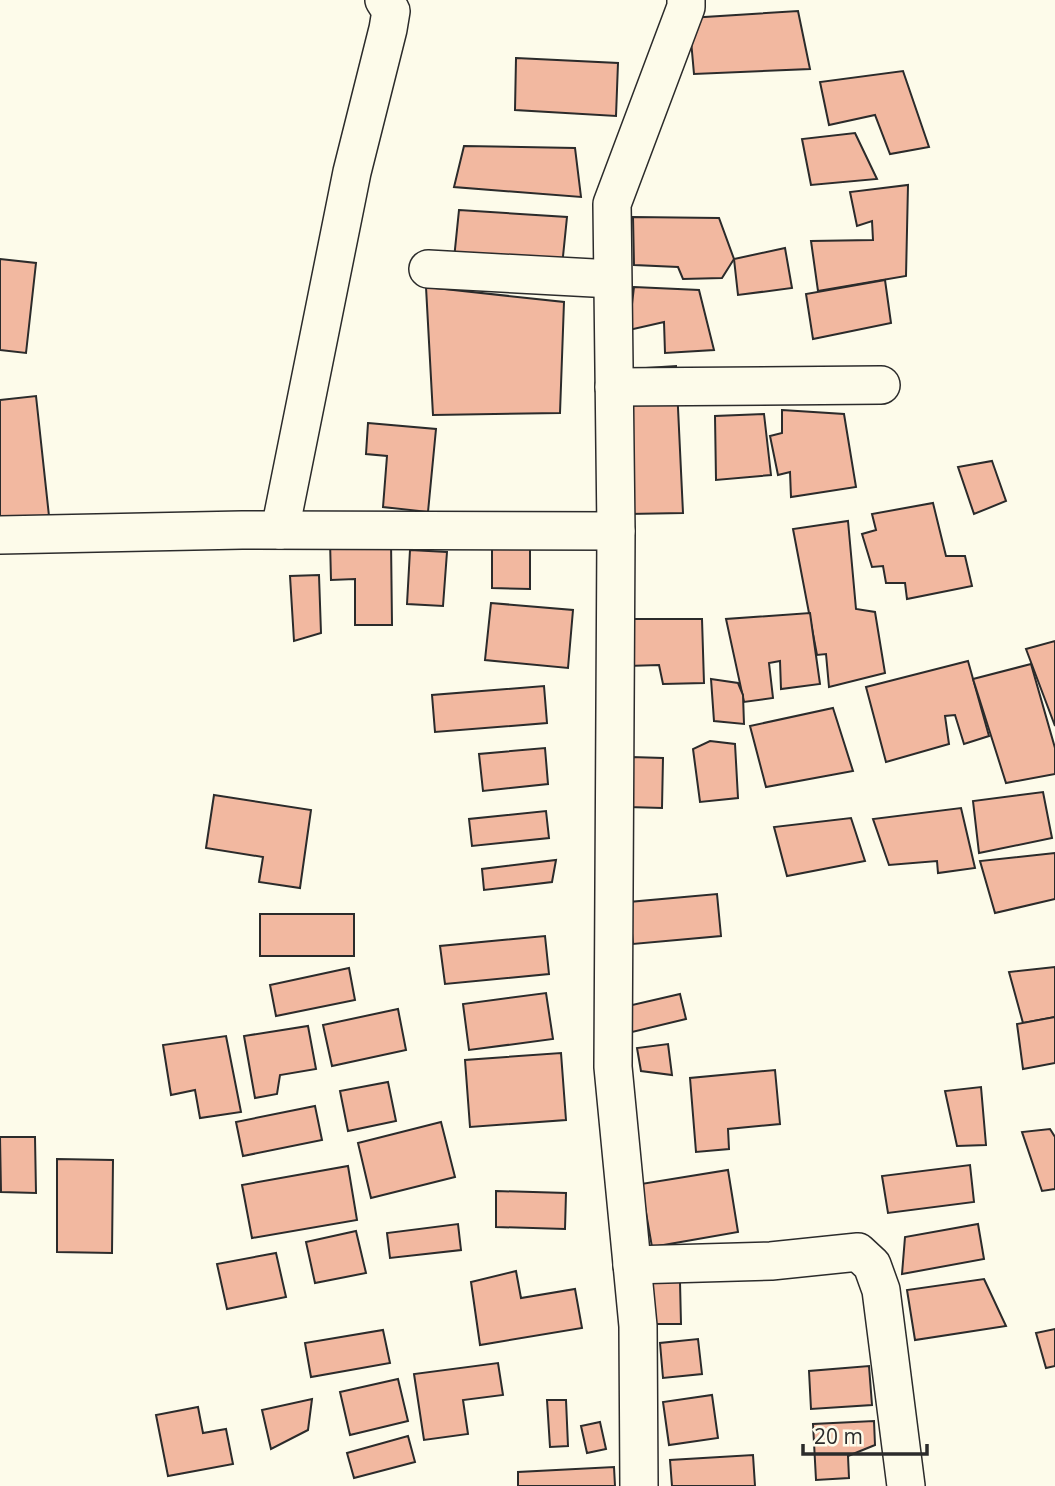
<svg xmlns="http://www.w3.org/2000/svg" width="1055" height="1486" font-family="'Open Sans',sans-serif">
<style>
.building{fill:#f2b8a0;stroke:#2b2b2b;stroke-width:2}
.lines{fill:none;stroke-linecap:round;stroke-linejoin:round}
.street-casing{stroke:#2b2b2b;stroke-width:40}
.street{stroke:#fdfbea;stroke-width:37}
</style>
<rect width="100%" height="100%" fill="#fdfbea"/>
<!-- building -->
<g class="building">
<path d="M798 11 810 69 694 74 689 18Z"/>
<path d="M516 58 618 63 616 116 515 110Z"/>
<path d="M903 71 929 147 890 154 875 115 829 125 820 82Z"/>
<path d="M855 133 877 179 811 185 802 139Z"/>
<path d="M464 146 575 148 581 197 454 187Z"/>
<path d="M908 185 906 276 818 291 811 241 873 240 872 221 857 226 850 192Z"/>
<path d="M459 210 567 217 561 276 454 259Z"/>
<path d="M633 217 719 218 734 259 722 278 683 279 678 267 634 265Z"/>
<path d="M785 248 792 288 738 295 734 259Z"/>
<path d="M0 259 36 263 26 353 0 350Z"/>
<path d="M885 280 891 323 813 339 806 294Z"/>
<path d="M426 287 564 302 560 413 433 415Z"/>
<path d="M634 287 699 290 714 350 665 353 664 322 629 330Z"/>
<path d="M676 366 683 513 628 514 631 369Z"/>
<path d="M36 396 49 516 0 521V400Z"/>
<path d="M782 410 844 414 856 487 791 497 790 472 778 475 770 436 782 433Z"/>
<path d="M764 414 771 475 716 480 715 416Z"/>
<path d="M368 423 436 429 428 512 383 507 387 456 366 454Z"/>
<path d="M992 461 1006 501 974 514 958 467Z"/>
<path d="M933 503 946 556H965L972 586 907 599 905 583H886L883 566 872 567 862 534 876 530 872 514Z"/>
<path d="M848 521 856 609 875 612 885 673 829 687 826 654 817 655 793 529Z"/>
<path d="M391 540 392 625H355V579L331 580 330 541Z"/>
<path d="M492 543 530 544V589L492 588Z"/>
<path d="M410 550 447 552 443 606 407 604Z"/>
<path d="M319 575 321 633 294 641 290 576Z"/>
<path d="M491 603 573 610 568 668 485 660Z"/>
<path d="M810 613 820 684 781 689 780 661 769 663 773 698 744 702 726 619Z"/>
<path d="M621 619H702L704 683 663 684 659 665 627 666Z"/>
<path d="M1055 641V726L1026 649Z"/>
<path d="M968 661 989 736 964 744 955 715 945 716 949 744 886 762 866 687Z"/>
<path d="M1031 664 1055 748V774L1006 783 973 679Z"/>
<path d="M711 679 738 683 743 695 744 724 714 721Z"/>
<path d="M544 686 547 723 435 732 432 695Z"/>
<path d="M833 708 853 771 766 787 750 726Z"/>
<path d="M710 741 735 744 738 798 700 802 693 749Z"/>
<path d="M545 748 548 784 483 791 479 754Z"/>
<path d="M631 757 663 758 662 808 628 807Z"/>
<path d="M1043 792 1052 838 979 853 973 801Z"/>
<path d="M214 795 311 810 300 888 259 882 263 857 206 848Z"/>
<path d="M961 808 975 868 938 873 937 861 889 865 873 819Z"/>
<path d="M546 811 549 838 472 846 469 819Z"/>
<path d="M851 818 865 861 787 876 774 827Z"/>
<path d="M1055 853V899L995 913 980 861Z"/>
<path d="M556 860 552 882 484 890 482 869Z"/>
<path d="M717 894 721 936 633 944 629 902Z"/>
<rect x="260" y="914" width="94" height="42"/>
<path d="M545 936 549 974 445 984 440 946Z"/>
<path d="M1055 967V1017L1023 1023 1009 972Z"/>
<path d="M349 968 355 1000 276 1016 270 985Z"/>
<path d="M546 993 553 1039 469 1050 463 1004Z"/>
<path d="M680 994 686 1019 628 1033 632 1005Z"/>
<path d="M398 1009 406 1050 332 1066 323 1025Z"/>
<path d="M1055 1017V1063L1023 1069 1017 1024Z"/>
<path d="M308 1026 316 1069 280 1075 277 1094 255 1098 244 1036Z"/>
<path d="M226 1036 241 1112 200 1118 195 1090 171 1095 163 1045Z"/>
<path d="M668 1044 672 1075 641 1071 637 1048Z"/>
<path d="M561 1053 566 1120 470 1127 465 1060Z"/>
<path d="M775 1070 780 1124 728 1129 729 1149 696 1152 690 1078Z"/>
<path d="M388 1082 396 1121 348 1131 340 1091Z"/>
<path d="M981 1087 986 1145 957 1146 945 1091Z"/>
<path d="M315 1106 322 1140 243 1156 236 1122Z"/>
<path d="M441 1122 455 1177 371 1198 358 1143Z"/>
<path d="M1050 1129 1055 1137V1189L1042 1191 1022 1132Z"/>
<path d="M0 1137H35L36 1193 1 1192Z"/>
<path d="M57 1159 113 1160 112 1253 57 1252Z"/>
<path d="M970 1165 974 1202 888 1213 882 1176Z"/>
<path d="M348 1166 357 1220 252 1238 242 1185Z"/>
<path d="M728 1170 738 1232 652 1247 641 1184Z"/>
<path d="M496 1191 566 1193 565 1229 496 1227Z"/>
<path d="M458 1224 461 1250 390 1258 387 1233Z"/>
<path d="M978 1224 984 1259 902 1274 905 1237Z"/>
<path d="M356 1231 366 1273 315 1283 306 1242Z"/>
<path d="M276 1253 286 1297 227 1309 217 1264Z"/>
<path d="M516 1271 521 1298 575 1289 582 1328 480 1345 471 1282Z"/>
<path d="M984 1279 1006 1326 915 1340 907 1290Z"/>
<path d="M650 1282H680L681 1324H651Z"/>
<path d="M1055 1329V1366L1046 1368 1036 1333Z"/>
<path d="M383 1330 390 1363 311 1377 305 1343Z"/>
<path d="M698 1339 702 1374 663 1378 660 1343Z"/>
<path d="M498 1363 503 1395 463 1400 468 1434 424 1440 414 1374Z"/>
<path d="M869 1366 872 1405 811 1409 809 1371Z"/>
<path d="M398 1379 408 1421 350 1435 340 1392Z"/>
<path d="M712 1395 718 1438 669 1445 663 1402Z"/>
<path d="M312 1399 308 1430 271 1449 262 1410Z"/>
<path d="M547 1400H566L568 1446 550 1447Z"/>
<path d="M198 1407 203 1433 226 1429 233 1464 168 1476 156 1415Z"/>
<path d="M874 1421 875 1445 848 1456 849 1478 816 1480 813 1424Z"/>
<path d="M600 1422 606 1449 587 1453 581 1426Z"/>
<path d="M408 1436 415 1462 354 1478 347 1453Z"/>
<path d="M753 1455 755 1486H672L670 1460Z"/>
<path d="M614 1467 615 1486H518V1472Z"/>
</g>
<g class="lines">
<defs>
<g id="street">
<path d="M428 269 612 279"/>
<path d="M614 387 881 385"/>
<path d="M280 530 352 172 388 29 391 11 384 0"/>
<path d="M0 535 242 530 616 531"/>
<path d="M632 1265 771 1261 858 1252 872 1265 881 1290 906 1486"/>
<path d="M639 1486 638 1326 613 1067 616 531 612 204 686 7V0"/>
</g>
</defs>
<!-- street casing -->
<use href="#street" class="street-casing"/>
<!-- street -->
<use href="#street" class="street"/>
</g>
<!-- scale -->
<path d="M803 1444v10h124v-10" fill="none" stroke="#2b2b2b" stroke-width="3.5"/>
<text x="814" y="1444" font-size="21" fill="#2b2b2b" stroke="#fdfbea" stroke-width="5" paint-order="stroke">20 m</text>
</svg>
